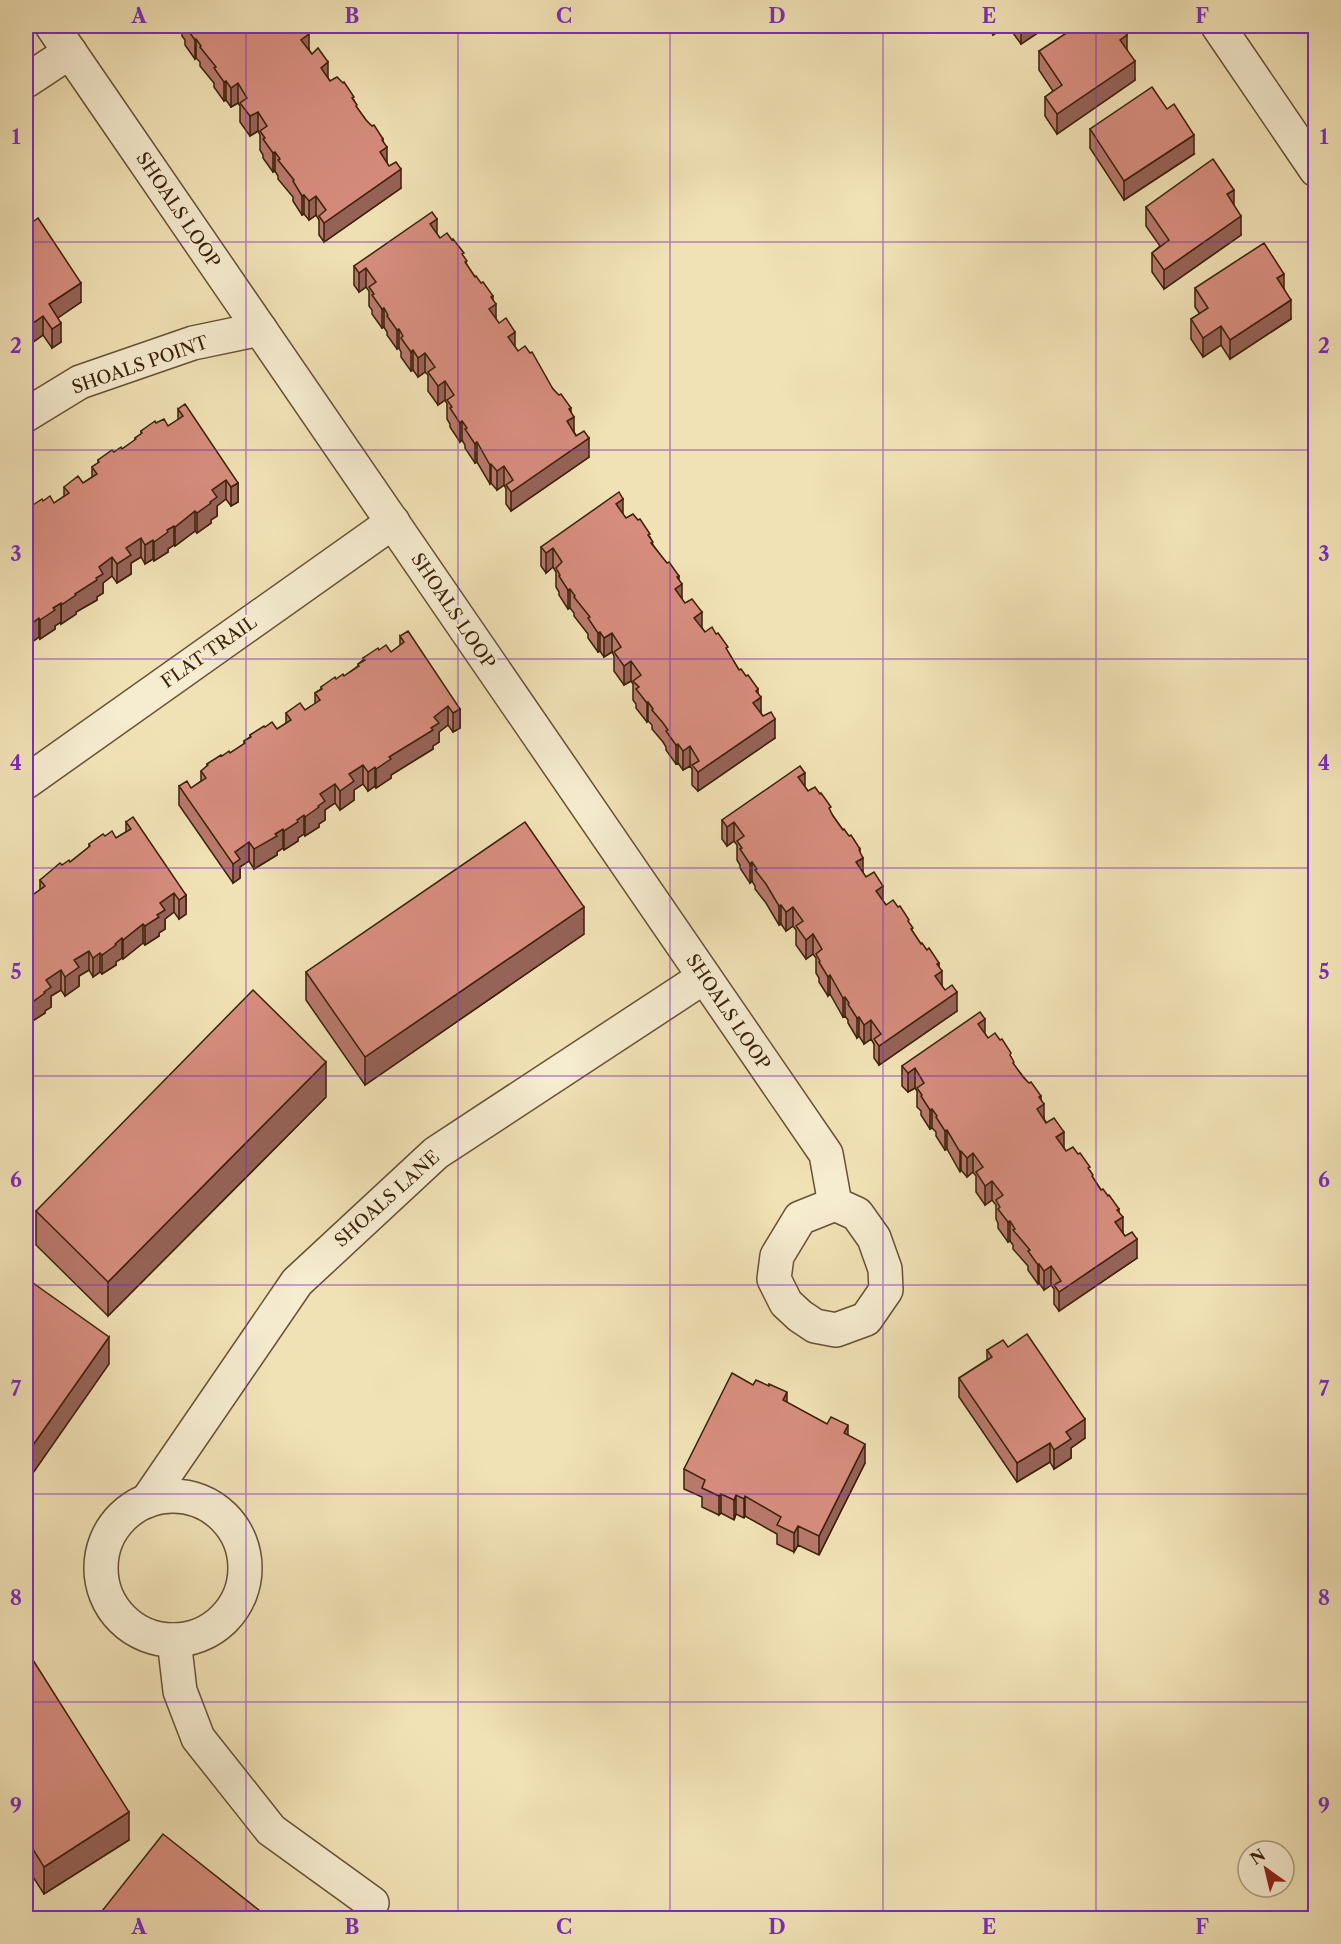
<svg xmlns="http://www.w3.org/2000/svg" width="1341" height="1944" font-family="'Libre Caslon Text',serif">
<style>
.lines{fill:none;stroke-linecap:round;stroke-linejoin:round}
.minor-casing{stroke:#685134;stroke-width:36}
.minor{stroke:#f6ecd0;stroke-width:33}
.wall{fill:#b9796c;stroke:#3b2108;stroke-width:1.5}
.shaded-wall{fill:#966358;stroke:#3b2108;stroke-width:1.5}
.building{fill:#d78d7e;stroke:#3b2108;stroke-width:1.5}
.grid{fill:none;stroke:#7b2cbf;stroke-width:1.5;stroke-opacity:0.55}
.labels{text-anchor:middle;dominant-baseline:central;stroke-width:4.5;stroke-linejoin:round;paint-order:stroke}
.street-label{font-size:18px;fill:#3b2108;stroke:#f6ecd0}
.neatline{fill:none;stroke:#7b2cbf;stroke-width:2}
.grid-label{font-size:20px;text-anchor:middle;font-weight:bold;fill:#7b2cbf}
</style>
<rect width="100%" height="100%" fill="#f1e2b6"/>
<filter id="stains"><feTurbulence type="fractalNoise" baseFrequency=".00333" numOctaves="4"/><feColorMatrix values="0 0 0 0 .2 0 0 0 0 .09 0 0 0 0 .02 0 0 0 .5 -.17"/></filter>
<radialGradient id="worn" r=".72"><stop offset=".6" stop-color="#630" stop-opacity="0"/><stop offset="1" stop-color="#630" stop-opacity=".3"/></radialGradient>
<g class="lines">
<defs>
<g id="minor">
<path d="M52 26 826 1154 835 1204"/>
<path d="M1218 26 1316 170"/>
<path d="M26 81 70 52"/>
<path d="M26 415 80 382 193 343 260 329"/>
<path d="M26 782 393 522"/>
<path d="M835 1204 857 1214 874 1238 885 1269 886 1290 866 1319 836 1330 815 1326 800 1316 786 1303 774 1279 777 1256 800 1218Z"/>
<circle cx="173" cy="1568" r="72"/>
<path d="M147 1501 297 1282 436 1153 704 977"/>
<path d="M174 1640 180 1691 198 1738 271 1830 372 1903"/>
</g>
</defs>
<!-- minor casing -->
<use href="#minor" class="minor-casing"/>
<!-- minor -->
<use href="#minor" class="minor"/>
</g>
<!-- wall -->
<g class="wall">
<path d="M182 26H305L309 50 330 81 354 100 357 108 383 143 387 163 401 188 324 242 319 235V220L316 215 309 220 304 214 302 215 293 201V197L278 179V176L275 171 273 172 263 158V155L260 150V135L258 131 250 136 240 122V106L238 103 231 107 226 100 224 101 214 87V83L200 66V62L196 58 195 59 185 45V40L182 36Z"/>
<path d="M987 26H1007L993 35Z"/>
<path d="M1008 26H1048L1021 44Z"/>
<path d="M1127 50 1135 80 1057 134 1045 116V97L1053 91 1039 70V51Z"/>
<path d="M1090 129 1194 154 1124 200 1090 148Z"/>
<path d="M1234 205 1241 235 1164 289 1152 272V253L1160 246 1146 226V207Z"/>
<path d="M26 227 81 302 57 318 61 342 52 348 43 335 26 347Z"/>
<path d="M437 234 440 238 464 257 467 265 475 277 493 300 496 319 518 351 553 389 571 412 574 432 589 457 511 511 506 504V489L504 485 497 490 491 483 490 484 477 462 475 463 465 448V445L462 440 460 442 450 427V424L447 419V404L445 400 438 405 428 391V375L425 372 418 377 413 370 411 371 401 357V352L399 348 397 349 387 335V332L384 327 382 328 372 314V310L369 306V291L366 287 359 292 354 285V266Z"/>
<path d="M1195 288 1284 289 1291 319 1230 359 1221 345 1203 357 1191 339V319L1200 314 1195 307Z"/>
<path d="M178 409 238 483V502L231 506 226 499 217 506V516L211 520V523L197 533 195 531 175 546 174 545 168 549V552L154 561 153 559 145 564 141 557 131 563V574L117 583 112 576 103 583V593L97 597V600L76 612V614L61 624V622L55 626V629L40 639 39 637 32 642 27 635 26 636 27 509 43 501 54 503 64 496V487L83 483 92 477V467L98 463V460L122 449 135 440V438L141 434V431L156 423 168 426 178 420Z"/>
<path d="M623 515 626 518 650 537 653 545 679 580 682 600 705 632 728 652 739 670 758 693 761 713 775 738 698 791 692 785V769L690 766 683 770 678 763 676 764 666 750V747L663 742 652 729V725L648 721 647 722 636 708V704L633 700V684L631 681 624 685 614 671V656L612 652 604 657 600 651 598 652 588 638V634L574 616V613L570 608 568 609 559 595V592L556 587V572L553 567 546 573 541 566V547Z"/>
<path d="M400 636 460 709V728L453 732 448 725 439 732V742L433 746V749L391 775V778L376 788 375 786 368 791 363 784 354 790V800L340 810 335 803 325 810V820L319 824V827L305 836 304 834 298 838V841L284 850 283 848 277 852V855L254 869 249 861 240 867V878L233 883 179 805V786L191 788 201 781V771L207 766V764L222 756 230 753 244 744V741L250 737V735L265 727 277 729 286 723V713L305 710 315 704V693L321 689V687L344 676 358 666V664L363 660V658L379 650 391 652 400 646Z"/>
<path d="M805 787 808 791 831 813 843 830 860 853 863 873 886 905 909 924 913 932 921 944 939 966 942 986 957 1011 879 1065 874 1058V1044L871 1039 864 1044 859 1036 857 1038 848 1023V1020L845 1016 843 1017 830 994 828 996 819 982V978L816 973V958L813 954 806 959 796 945V930L793 926 786 931 781 924 779 925 766 903 755 889V886L752 881 750 883 740 868V865L737 860V845L734 841 727 846 722 839V820Z"/>
<path d="M126 822 186 895V914L179 919 174 912 165 919V929L159 933V936L145 945 143 943 123 959 122 958 116 962V965L102 974 100 972 93 977 89 970 79 976V986L65 996 61 990 51 996V1007L45 1011V1013L31 1022 30 1021 26 1024V890L31 896 40 890V880L62 865 70 862 89 847V844L105 836 116 838 126 832Z"/>
<path d="M584 934 365 1085 306 1000V972Z"/>
<path d="M985 1034 988 1038 1011 1057 1014 1065 1041 1099 1044 1119 1066 1151 1090 1171 1093 1178 1101 1190 1119 1213 1123 1233 1137 1258 1059 1311 1054 1304V1289L1051 1285 1044 1290 1039 1283 1038 1284 1028 1270V1266L1013 1249V1245L1010 1241 1008 1242 998 1228V1223L996 1219V1205L992 1200 985 1205 976 1192V1176L973 1172 967 1177 961 1170 960 1172 947 1149 945 1150 936 1136V1132L932 1128 930 1129 921 1115V1111L917 1107V1091L915 1088 908 1092 902 1086V1066Z"/>
<path d="M326 1097 108 1316 36 1245V1211Z"/>
<path d="M1008 1347 1085 1438 1071 1448V1458L1054 1469 1050 1462 1017 1482 959 1397V1378L987 1360V1350Z"/>
<path d="M753 1385 848 1435 865 1463 819 1555 798 1545 794 1552 777 1544V1534L745 1516 744 1518 736 1514 734 1520 721 1513 719 1515 702 1507V1497L684 1489V1469Z"/>
<path d="M26 1649 129 1840 44 1894 26 1866Z"/>
<path d="M102 1911 269 1918H102Z"/>
</g>
<!-- shaded-wall -->
<g class="shaded-wall">
<path d="M305 26V37L309 34V54L301 40 303 27Z"/>
<path d="M993 26H1007L993 35Z"/>
<path d="M1021 26H1048L1021 44Z"/>
<path d="M1127 35V54L1120 40Z"/>
<path d="M196 39V58L195 59V40Z"/>
<path d="M1135 61V80L1057 134V114Z"/>
<path d="M328 62V81L321 68Z"/>
<path d="M226 81V100L224 101V82Z"/>
<path d="M238 83V103L231 107V88Z"/>
<path d="M258 112V131L250 136V116Z"/>
<path d="M1194 135V154L1124 200V181Z"/>
<path d="M383 139V149L387 147V166L380 152 382 140Z"/>
<path d="M275 152V171L273 172V153Z"/>
<path d="M401 169V188L324 242V223Z"/>
<path d="M1234 190V209L1227 194Z"/>
<path d="M304 195V214L302 215V196Z"/>
<path d="M316 196V215L309 220V201Z"/>
<path d="M1241 216V235L1164 289V270Z"/>
<path d="M437 219V238L430 224Z"/>
<path d="M366 268V287L359 292V273Z"/>
<path d="M1284 274V293L1277 278Z"/>
<path d="M81 283V302L49 324V304Z"/>
<path d="M493 296V306L496 304V323L489 309 491 297Z"/>
<path d="M1291 300V319L1230 359V340Z"/>
<path d="M384 308V327L382 328V309Z"/>
<path d="M43 316V335L26 347V328Z"/>
<path d="M61 323V342L52 348V329Z"/>
<path d="M1221 326V345L1203 357V338Z"/>
<path d="M399 329V348L397 349V330Z"/>
<path d="M515 332V351L508 337Z"/>
<path d="M413 350V370L411 371V352Z"/>
<path d="M425 353V372L418 377V358Z"/>
<path d="M445 381V400L438 405V386Z"/>
<path d="M571 408V419L574 417V436L567 421 569 409Z"/>
<path d="M462 421V440L460 442V423Z"/>
<path d="M589 438V457L511 511V492Z"/>
<path d="M477 442V462L475 463V444Z"/>
<path d="M491 464V483L490 484V465Z"/>
<path d="M504 466V485L497 490V471Z"/>
<path d="M226 480V499L217 506V516L211 520V523L197 533V513L212 490Z"/>
<path d="M238 483V502L231 506V487Z"/>
<path d="M623 499V518L616 504Z"/>
<path d="M195 511V531L175 546V527Z"/>
<path d="M174 526V545L168 549V552L154 561V542L167 530Z"/>
<path d="M141 538V557L131 563V574L117 583V564L126 548Z"/>
<path d="M153 540V559L145 564V545Z"/>
<path d="M553 548V567L546 573V553Z"/>
<path d="M112 557V576L103 583V593L97 597V600L76 612V614L61 624V605L75 594 99 567Z"/>
<path d="M679 576V586L682 584V603L675 589 677 577Z"/>
<path d="M570 589V608L568 609V590Z"/>
<path d="M61 603V622L55 626V629L40 639V620L53 608Z"/>
<path d="M702 612V632L694 618Z"/>
<path d="M27 616V635L26 636V617Z"/>
<path d="M39 618V637L32 642V623Z"/>
<path d="M600 632V651L598 652V633Z"/>
<path d="M612 633V652L604 657V638Z"/>
<path d="M631 661V681L624 685V666Z"/>
<path d="M758 689V700L761 697V717L753 703 756 691Z"/>
<path d="M648 702V721L647 722V703Z"/>
<path d="M448 706V725L439 732V742L433 746V749L391 775V778L376 788V769L434 717Z"/>
<path d="M460 709V728L453 732V713Z"/>
<path d="M775 719V738L698 791V772Z"/>
<path d="M678 744V763L676 764V745Z"/>
<path d="M690 746V766L683 770V751Z"/>
<path d="M363 765V784L354 790V800L340 810V791L349 774Z"/>
<path d="M375 767V786L368 791V772Z"/>
<path d="M805 773V792L798 777Z"/>
<path d="M335 784V803L325 810V820L319 824V827L305 836V817L320 794Z"/>
<path d="M304 815V834L298 838V841L284 850V831L297 820Z"/>
<path d="M734 822V841L727 846V827Z"/>
<path d="M283 829V848L277 852V855L254 869V849Z"/>
<path d="M249 842V861L240 867V878L233 883V864L235 852Z"/>
<path d="M860 849V860L863 858V877L856 862 859 850Z"/>
<path d="M752 862V881L750 883V864Z"/>
<path d="M883 886V905L876 891Z"/>
<path d="M174 893V912L165 919V929L159 933V936L145 945V926L160 903Z"/>
<path d="M186 895V914L179 919V900Z"/>
<path d="M781 905V924L779 925V906Z"/>
<path d="M584 907V934L365 1085V1057Z"/>
<path d="M793 907V926L786 931V912Z"/>
<path d="M143 924V943L123 959V940Z"/>
<path d="M813 934V954L806 959V940Z"/>
<path d="M122 938V958L116 962V965L102 974V955L115 944Z"/>
<path d="M89 951V970L79 976V986L65 996V977L74 960Z"/>
<path d="M100 953V972L93 977V958Z"/>
<path d="M939 963V973L942 971V990L935 976 937 964Z"/>
<path d="M61 970V990L51 996V1007L45 1011V1013L31 1022V1003L46 980Z"/>
<path d="M830 975V994L828 996V977Z"/>
<path d="M957 992V1011L879 1065V1046Z"/>
<path d="M845 997V1016L843 1017V998Z"/>
<path d="M30 1002V1021L26 1024V1005Z"/>
<path d="M859 1017V1036L857 1038V1018Z"/>
<path d="M985 1019V1038L978 1024Z"/>
<path d="M871 1020V1039L864 1044V1025Z"/>
<path d="M326 1062V1097L108 1316V1282Z"/>
<path d="M915 1068V1088L908 1092V1073Z"/>
<path d="M1041 1096V1106L1044 1104V1123L1037 1109 1039 1097Z"/>
<path d="M932 1109V1128L930 1129V1110Z"/>
<path d="M947 1130V1149L945 1150V1131Z"/>
<path d="M1064 1132V1151L1056 1137Z"/>
<path d="M961 1151V1170L960 1172V1152Z"/>
<path d="M973 1153V1172L967 1177V1158Z"/>
<path d="M992 1181V1200L985 1205V1186Z"/>
<path d="M1119 1209V1219L1123 1217V1236L1115 1222 1117 1210Z"/>
<path d="M1010 1221V1241L1008 1242V1222Z"/>
<path d="M1137 1239V1258L1059 1311V1292Z"/>
<path d="M1039 1264V1283L1038 1284V1265Z"/>
<path d="M1051 1266V1285L1044 1290V1271Z"/>
<path d="M109 1337V1364L26 1483V1455Z"/>
<path d="M787 1392V1412L783 1400Z"/>
<path d="M1085 1419V1438L1071 1448V1458L1054 1469V1450L1066 1432Z"/>
<path d="M848 1425V1444L844 1433Z"/>
<path d="M1050 1443V1462L1017 1482V1463Z"/>
<path d="M865 1444V1463L819 1555V1536Z"/>
<path d="M721 1494V1513L719 1515V1496Z"/>
<path d="M736 1495V1514L734 1520V1500Z"/>
<path d="M745 1496V1516L744 1518V1499Z"/>
<path d="M798 1526V1545L794 1552V1533Z"/>
<path d="M129 1812V1840L44 1894V1867Z"/>
</g>
<!-- building -->
<g class="building">
<path d="M185 26H305L303 27 309 34 301 40 312 54 318 48 328 62 321 68 330 81 337 77 343 83 344 82 354 97 352 98 357 105 356 106 366 120 372 126 374 125 383 139 382 140 387 147 380 152 389 166 396 162 401 169 324 223 319 216 326 210 316 196 309 201 304 195 302 196 293 181 294 180 278 160 280 159 275 152 273 153 263 139 265 138 260 131 267 126 258 112 250 116 240 103 247 98 238 83 231 88 226 81 224 82 214 68 216 67 200 47 201 46 196 39 195 40Z"/>
<path d="M1077 26H1121L1127 35 1120 40 1135 61 1057 114 1045 97 1062 85 1039 51Z"/>
<path d="M1152 87 1167 109 1174 104 1194 135 1124 181 1090 129Z"/>
<path d="M1213 159 1234 190 1227 194 1241 216 1164 270 1152 253 1169 240 1146 207Z"/>
<path d="M432 212 437 219 430 224 440 238 447 233 452 240 453 239 464 253 462 254 467 261 465 262 475 277 476 276 481 283 483 282 493 296 491 297 496 304 489 309 499 323 506 318 515 332 508 337 518 351 525 346 530 353 532 352 553 389 559 395 561 394 571 408 569 409 574 417 567 421 576 436 584 431 589 438 511 492 506 485 513 480 504 466 497 471 491 464 490 465 477 442 475 444 465 429 467 428 462 421 460 423 450 408 452 407 447 400 454 395 445 381 438 386 428 372 435 367 425 353 418 358 413 350 411 352 401 338 403 336 399 329 397 330 387 316 388 315 384 308 382 309 372 295 374 294 369 287 376 282 366 268 359 273 354 266Z"/>
<path d="M38 218 81 283 49 304 61 323 52 329 43 316 26 328V227Z"/>
<path d="M1264 243 1284 274 1277 278 1291 300 1230 340 1221 326 1203 338 1191 319 1208 308 1195 288Z"/>
<path d="M185 404 238 483 231 487 226 480 212 490 217 497 210 502 211 503 197 513 195 511 175 527 174 526 167 530 168 532 154 542 153 540 145 545 141 538 126 548 131 555 117 564 112 557 99 567 103 574 96 578 97 580 75 594 76 595 61 605V603L53 608 55 610 40 620 39 618 32 623 27 616 26 617V513L29 511 27 509 42 499 43 501 50 496 54 503 69 493 64 487 78 476 83 483 97 474 92 467 99 462 98 460 112 450 114 452 121 447 122 449 136 439 135 438 142 433 141 431 155 421 156 423 164 419 168 426 183 416 178 409Z"/>
<path d="M619 492 623 499 616 504 626 518 633 514 638 520 640 519 650 534 648 535 653 542 651 543 667 563 669 562 679 576 677 577 682 584 675 589 685 603 692 599 702 612 694 618 705 632 712 627 716 634 718 633 728 647 726 648 739 670 741 669 746 676 748 675 758 689 756 691 761 697 753 703 763 716 771 712 775 719 698 772 692 765 699 761 690 746 683 751 678 744 676 745 666 731 668 730 663 723 652 710 653 709 648 702 647 703 636 689 639 687 633 681 641 675 631 661 624 666 614 652 621 647 612 633 604 638 600 632 598 633 588 618 590 617 574 597 575 596 570 589 568 590 559 576 560 575 556 568 562 562 553 548 546 553 541 547Z"/>
<path d="M408 631 460 709 453 713 448 706 434 717 439 723 431 728 433 730 389 757 391 759 376 769 375 767 368 772 363 765 349 774 354 781 340 791 335 784 320 794 325 801 318 806 319 807 305 817 304 815 297 820 298 822 284 831 283 829 275 834 277 836 254 849 249 842 235 852 240 859 233 864 179 786 187 781 191 788 206 778 201 771 208 765 207 764 221 755 222 756 229 751 230 753 245 743 244 741 251 737 250 735 264 726 265 727 272 722 277 729 291 720 286 713 300 703 305 710 320 700 315 693 322 689 321 687 335 677 336 679 343 674 344 676 359 666 358 664 365 660 363 658 378 648 379 650 386 645 391 652 404 642 400 636Z"/>
<path d="M800 766 805 773 798 777 808 791 815 787 820 794 821 793 831 807 829 808 833 816 843 830 844 829 849 836 851 835 860 849 859 850 863 858 856 862 866 877 874 872 883 886 876 891 886 905 893 900 898 907 900 906 909 920 908 921 913 928 911 929 921 944 922 943 927 950 929 948 939 963 937 964 942 971 935 976 945 990 952 985 957 992 879 1046 874 1039 881 1034 871 1020 864 1025 859 1017 857 1018 848 1004 849 1003 845 997 843 998 830 975 828 977 819 962 820 961 816 954 822 949 813 934 806 940 796 926 803 921 793 907 786 912 781 905 779 906 766 884 755 870 757 869 752 862 750 864 740 849 742 848 737 841 744 836 734 822 727 827 722 820Z"/>
<path d="M133 817 186 895 179 900 174 893 160 903 165 910 157 915 159 917 145 926 143 924 123 940 122 938 115 944 116 945 102 955 100 953 93 958 89 951 74 960 79 967 65 977 61 970 46 980 51 987 44 992 45 993 31 1003 30 1002 26 1005V890L31 896 45 886 40 880 60 863 62 865 69 860 70 862 90 846 89 844 103 834 105 836 112 831 116 838 131 829 126 822Z"/>
<path d="M525 822 584 907 365 1057 306 972Z"/>
<path d="M253 990 326 1062 108 1282 36 1211Z"/>
<path d="M980 1012 985 1019 978 1024 988 1038 995 1033 1000 1040 1002 1039 1011 1053 1010 1055 1014 1062 1013 1063 1023 1077 1029 1083 1031 1082 1041 1096 1039 1097 1044 1104 1037 1109 1046 1123 1054 1118 1064 1132 1056 1137 1066 1151 1073 1147 1078 1154 1080 1153 1090 1167 1088 1168 1093 1175 1092 1176 1101 1190 1103 1189 1108 1196 1109 1195 1119 1209 1117 1210 1123 1217 1115 1222 1125 1236 1132 1232 1137 1239 1059 1292 1054 1285 1061 1281 1051 1266 1044 1271 1039 1264 1038 1265 1028 1251 1030 1250 1013 1230 1015 1229 1010 1221 1008 1222 998 1209 1000 1207 996 1200 1003 1195 992 1181 985 1186 976 1172 983 1167 973 1153 967 1158 961 1151 960 1152 947 1130 945 1131 936 1117 937 1116 932 1109 930 1110 921 1096 922 1095 917 1088 924 1083 915 1068 908 1073 902 1066Z"/>
<path d="M26 1278 109 1337 26 1455Z"/>
<path d="M1027 1334 1085 1419 1066 1432 1071 1439 1054 1450 1050 1443 1017 1463 959 1378 992 1357 987 1350 1003 1340 1008 1347Z"/>
<path d="M732 1373 753 1385 756 1380 769 1386V1384L787 1392 783 1400 827 1424 831 1417 848 1425 844 1433 865 1444 819 1536 798 1526 794 1533 777 1525 781 1517 745 1496 744 1499 736 1495 734 1500 721 1494 719 1496 702 1488 705 1480 684 1469Z"/>
<path d="M26 1649 129 1812 44 1867 26 1838Z"/>
<path d="M163 1834 269 1918H112L102 1911Z"/>
</g>
<!-- grid -->
<path class="grid" d="M246 26V1918M458 26V1918M670 26V1918M883 26V1918M1096 26V1918M26 242H1316M26 450H1316M26 659H1316M26 868H1316M26 1076H1316M26 1285H1316M26 1494H1316M26 1702H1316"/>
<g class="labels">
<!-- street labels -->
<g class="street-label">
<text transform="translate(178 210) rotate(56)">SHOALS LOOP</text>
<text transform="translate(140 365) rotate(-19)">SHOALS POINT</text>
<text transform="translate(453 611) rotate(56)">SHOALS LOOP</text>
<text transform="translate(209 652) rotate(-35)">FLAT TRAIL</text>
<text transform="translate(728 1012) rotate(56)">SHOALS LOOP</text>
<text transform="translate(387 1199) rotate(-42)">SHOALS LANE</text>
</g>
</g>
<!-- margin -->
<rect width="1341" height="1944" fill="none" stroke="#f1e2b6" stroke-width="66"/>
<!-- north arrow -->
<g transform="translate(1266 1869) rotate(326)"><circle r="28" fill="#f6ecd0" stroke="#ab9b80" stroke-width="1.5"/>
<path d="M0-4.5L10 22L0 15L-10 22Z" fill="#8f2418"/>
<text y="-9" font-size="16" font-weight="bold" text-anchor="middle" fill="#3b2108">N</text>
</g>
<rect x="33" y="33" width="1275" height="1878" class="neatline"/>
<g class="grid-label">
<text x="139" y="23">A</text>
<text x="352" y="23">B</text>
<text x="564" y="23">C</text>
<text x="777" y="23">D</text>
<text x="989" y="23">E</text>
<text x="1202" y="23">F</text>
<text x="16" y="144">1</text>
<text x="1324" y="144">1</text>
<text x="16" y="353">2</text>
<text x="1324" y="353">2</text>
<text x="16" y="561">3</text>
<text x="1324" y="561">3</text>
<text x="16" y="770">4</text>
<text x="1324" y="770">4</text>
<text x="16" y="979">5</text>
<text x="1324" y="979">5</text>
<text x="16" y="1187">6</text>
<text x="1324" y="1187">6</text>
<text x="16" y="1396">7</text>
<text x="1324" y="1396">7</text>
<text x="16" y="1605">8</text>
<text x="1324" y="1605">8</text>
<text x="16" y="1813">9</text>
<text x="1324" y="1813">9</text>
<text x="139" y="1934">A</text>
<text x="352" y="1934">B</text>
<text x="564" y="1934">C</text>
<text x="777" y="1934">D</text>
<text x="989" y="1934">E</text>
<text x="1202" y="1934">F</text>
</g>
<rect width="100%" height="100%" filter="url(#stains)"/>
<rect width="100%" height="100%" fill="url(#worn)"/>
</svg>
